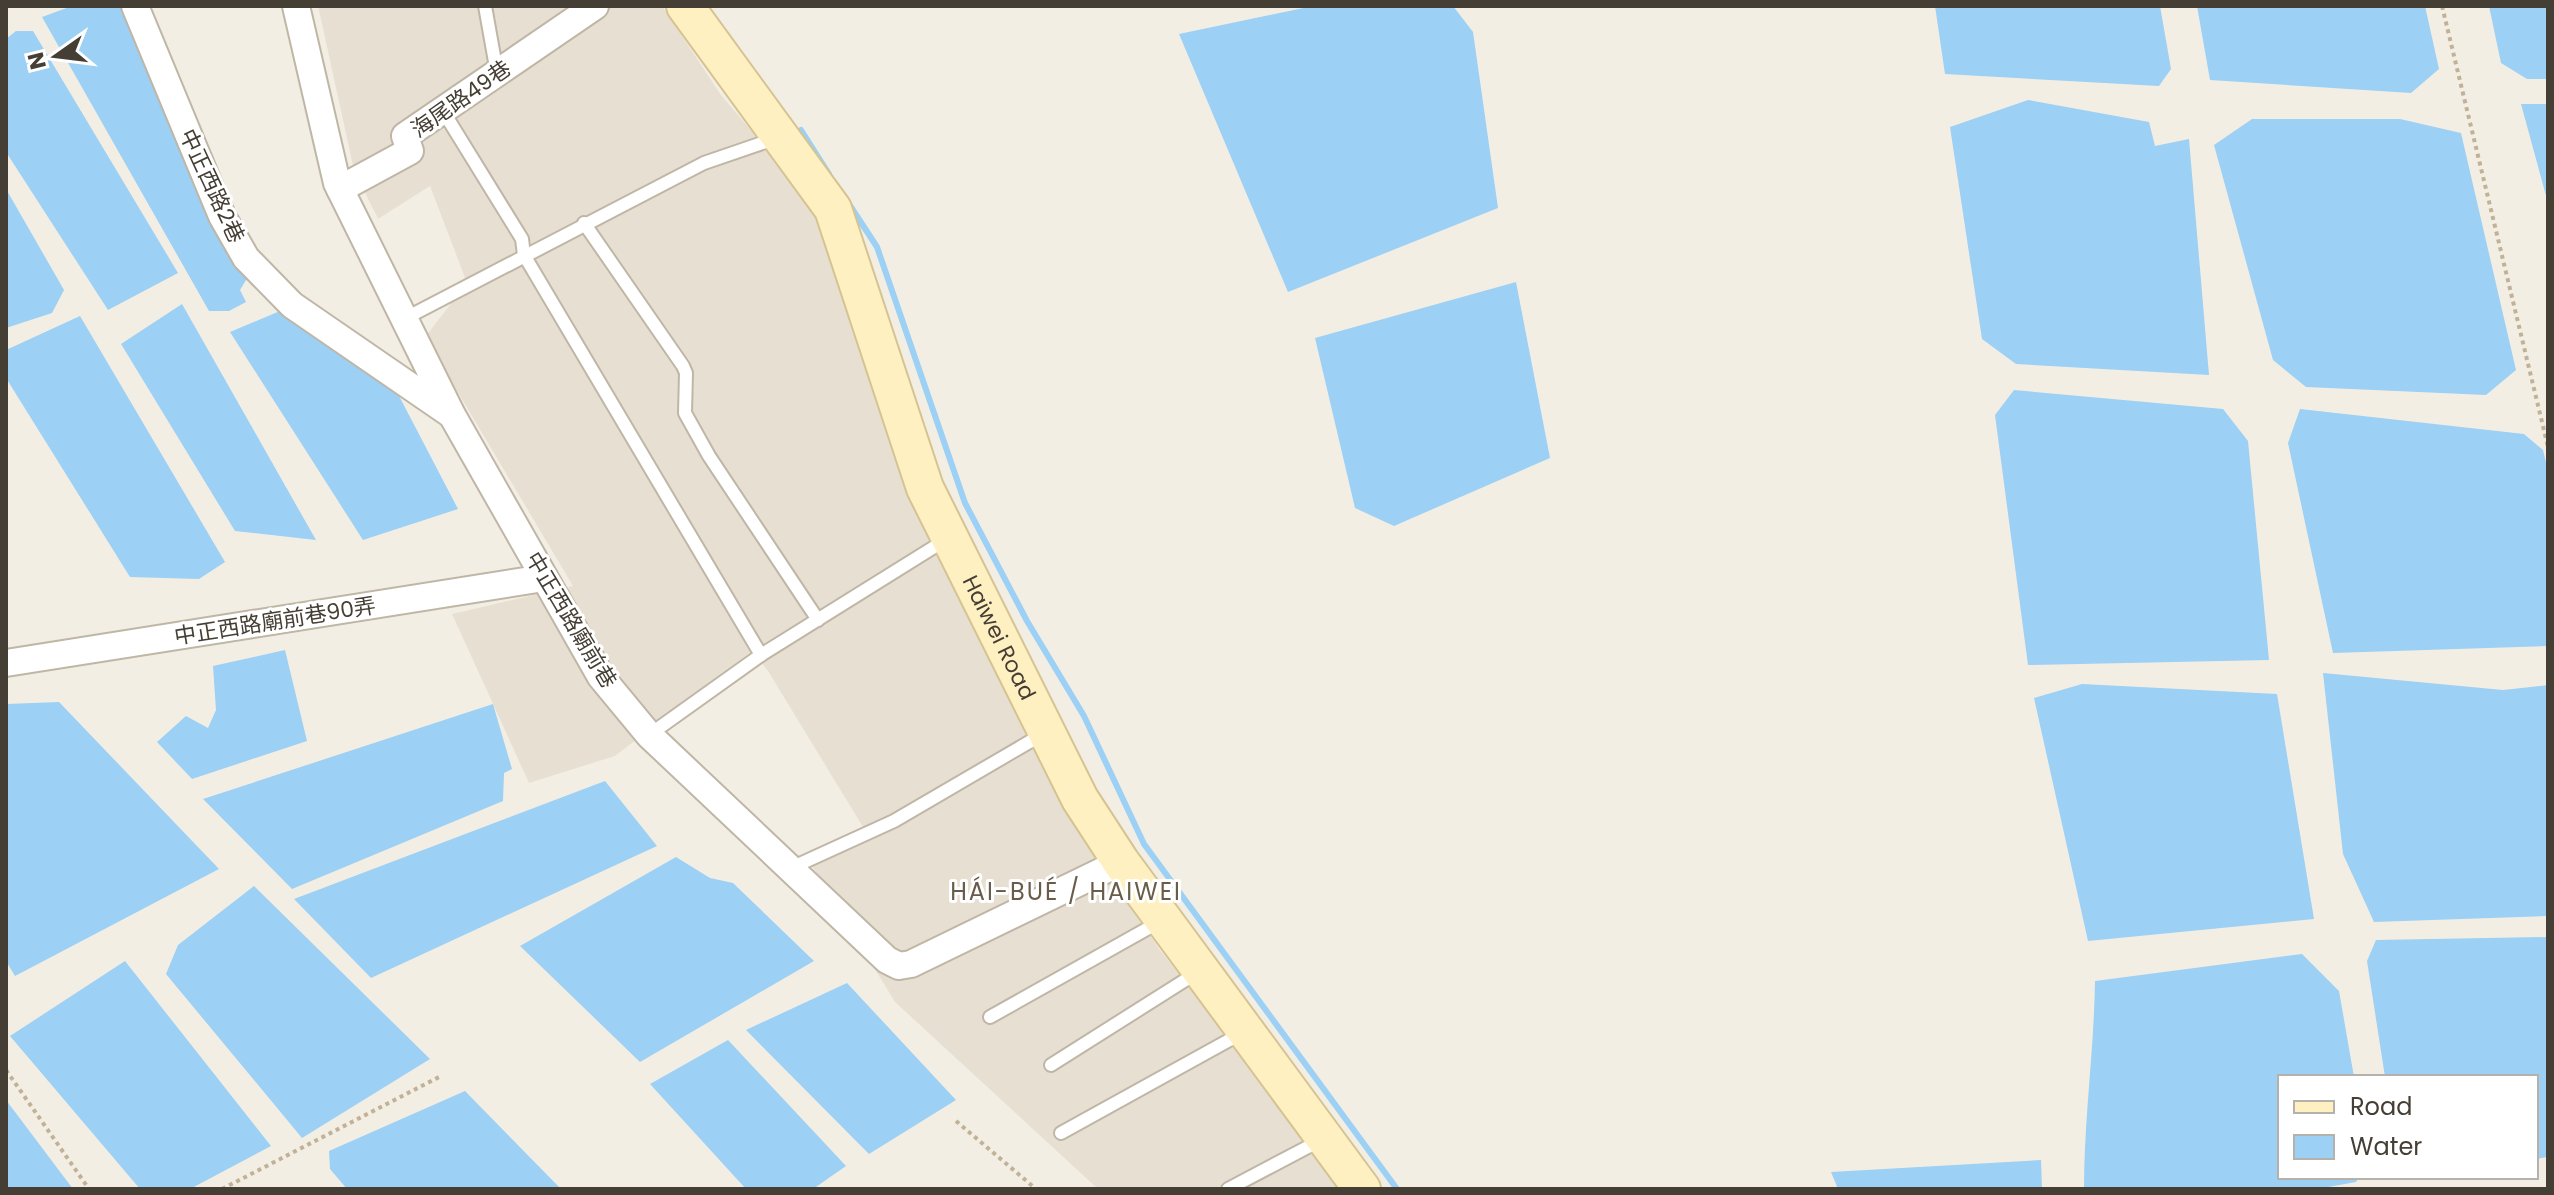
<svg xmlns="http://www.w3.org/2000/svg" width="2554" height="1195" font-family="Poppins,'Noto Sans TC',sans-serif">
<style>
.residential{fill:#e7e0d2}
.water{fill:#9cd0f4}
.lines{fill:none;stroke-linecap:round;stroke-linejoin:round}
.stream{stroke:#9cd0f4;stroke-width:6}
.lane-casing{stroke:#bfb6a6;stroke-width:16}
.street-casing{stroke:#bfb6a6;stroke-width:30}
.secondary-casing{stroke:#d5c391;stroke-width:40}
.path{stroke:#c1b297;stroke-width:4;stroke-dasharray:4 4;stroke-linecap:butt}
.lane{stroke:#fff;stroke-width:12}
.street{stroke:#fff;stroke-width:26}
.secondary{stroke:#fff0c2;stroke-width:36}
.labels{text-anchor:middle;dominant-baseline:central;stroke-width:6;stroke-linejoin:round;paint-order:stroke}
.street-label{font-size:22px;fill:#453e34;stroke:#fff}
.neighbourhood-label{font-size:24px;letter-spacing:2px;fill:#695c4a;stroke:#fff}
</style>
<rect width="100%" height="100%" fill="#f3eee4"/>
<!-- residential -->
<path class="residential" d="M318 6H662L721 95 825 218 1065 803 1159 949 1349 1189H1098L895 1002 812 866 866 832 768 671 752 651 615 756 529 783 452 614 573 586 425 337 467 283 430 186 378 219 354 170Z"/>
<!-- water -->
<g class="water">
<path d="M72 6H123L252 270 240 290 246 302 229 311H209L42 17Z"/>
<path d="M1313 6H1453L1473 32 1498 208 1288 292 1179 34Z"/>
<path d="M1935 6H2160L2171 69 2159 86 1945 74Z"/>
<path d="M2197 6H2425L2439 69 2411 93 2210 80Z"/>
<path d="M2489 6H2548V79H2527L2501 63Z"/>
<path d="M16 31H33L178 273 108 310 6 152V39Z"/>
<path d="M2028 100 2149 122 2155 146 2189 139 2209 375 2016 364 1982 339 1950 127Z"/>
<path d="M2521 104H2548V203Z"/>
<path d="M2252 119H2400L2461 133 2516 370 2486 395 2306 387 2273 360 2214 145Z"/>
<path d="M6 189 64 290 52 313 6 328Z"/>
<path d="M1516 282 1550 458 1394 526 1355 508 1315 338Z"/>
<path d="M182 304 316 540 235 531 121 344Z"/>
<path d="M287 308 385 369 458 509 363 540 230 332Z"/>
<path d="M80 316 225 562 199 579 130 577 6 378V350Z"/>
<path d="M2014 390 2223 409 2248 441 2269 660 2028 665 1995 415Z"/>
<path d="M2300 409 2524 434 2543 450 2548 471V646L2333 653 2288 443Z"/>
<path d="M285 650 307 741 192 779 157 742 186 716 208 728 216 710 213 666Z"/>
<path d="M2323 673 2503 690 2548 685V916L2374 922 2343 854Z"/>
<path d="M2082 684 2277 694 2314 919 2088 941 2034 698Z"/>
<path d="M59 702 219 869 15 976 6 961V704Z"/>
<path d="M493 704 512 769 504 773 503 801 292 889 203 799Z"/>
<path d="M605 781 657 846 371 978 294 899Z"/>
<path d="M676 857 710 878 733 883 814 961 640 1062 520 946Z"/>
<path d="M254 886 430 1059 302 1138 166 974 178 945Z"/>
<path d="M2548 937V1157L2536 1159V1077H2385L2367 961 2376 940Z"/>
<path d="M2302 954 2339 991 2354 1077H2280V1177H2359L2356 1182 2317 1189H2084C2084 1119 2094 1051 2095 981Z"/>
<path d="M125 961 271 1146 190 1189H140L10 1036Z"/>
<path d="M847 983 956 1100 869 1154 746 1030Z"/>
<path d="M728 1040 846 1166 813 1189H746L650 1084Z"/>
<path d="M465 1091 561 1189H347L330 1169 329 1151Z"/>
<path d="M6 1100 73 1189H6Z"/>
<path d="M2041 1160 2042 1189H1838L1831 1172Z"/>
</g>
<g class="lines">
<!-- stream -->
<g class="stream">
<path d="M801 130 829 174"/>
<path d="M849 204 877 247 965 503 1027 621 1084 716 1144 844 1397 1189"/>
</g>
<defs>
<g id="lane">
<path d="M485 6 497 73"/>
<path d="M443 111 522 239 524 255 761 655"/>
<path d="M584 223 683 366 686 373 685 413 709 456 818 620"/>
<path d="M402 320 704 163 777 138"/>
<path d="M649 735 761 655 947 539"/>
<path d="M791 868 894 821 1043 734"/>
<path d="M990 1017 1161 921"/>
<path d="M1051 1065 1198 972"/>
<path d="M1061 1133 1242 1033"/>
<path d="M1228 1189 1323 1139"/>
</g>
<g id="street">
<path d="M135 6 222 216 246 258 292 305 449 413"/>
<path d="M296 6 337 183 452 415 601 677 649 735 887 960 899 966 911 964 1121 862"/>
<path d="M340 189 410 151 405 136 595 6"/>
<path d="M6 663 544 578"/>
</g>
<g id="secondary">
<path id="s1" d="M685 6 833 209 925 488 1080 799 1121 862 1362 1189"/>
</g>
</defs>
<!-- lane casing -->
<use href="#lane" class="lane-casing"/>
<!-- street casing -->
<use href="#street" class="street-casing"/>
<!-- secondary casing -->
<use href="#secondary" class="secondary-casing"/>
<!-- path -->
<g class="path">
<path d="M2442 6 2548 447"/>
<path d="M6 1070 89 1189"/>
<path d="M956 1121 1036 1189"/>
<path d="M222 1189 441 1076"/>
</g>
<!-- lane -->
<use href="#lane" class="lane"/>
<!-- street -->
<use href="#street" class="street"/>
<!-- secondary -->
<use href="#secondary" class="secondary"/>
</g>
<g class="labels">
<!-- street labels -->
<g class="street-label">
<text transform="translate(461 99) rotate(-35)">海尾路49巷</text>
<text transform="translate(212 186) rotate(65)">中正西路2巷</text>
<text transform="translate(571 620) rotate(59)">中正西路廟前巷</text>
<text transform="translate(275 621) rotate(-9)">中正西路廟前巷90弄</text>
<text stroke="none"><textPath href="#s1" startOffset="712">Haiwei Road</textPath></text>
</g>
<!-- neighbourhood labels -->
<g class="neighbourhood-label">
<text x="1066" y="891">HÁI-BUÉ / HAIWEI</text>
</g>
</g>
<!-- border -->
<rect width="2554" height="1195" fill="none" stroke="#453e34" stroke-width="16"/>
<!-- legend -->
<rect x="2278" y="1075" width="260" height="104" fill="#ffffff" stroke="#b5b2ae" stroke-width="2"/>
<rect x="2294" y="1101" width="40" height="12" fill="#fff0c2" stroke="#b5b2ae" stroke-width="2"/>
<text x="2350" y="1115" font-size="24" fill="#453e34">Road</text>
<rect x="2294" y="1135" width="40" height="24" fill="#9cd0f4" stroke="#b5b2ae" stroke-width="2"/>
<text x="2350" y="1155" font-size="24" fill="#453e34">Water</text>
<!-- north arrow -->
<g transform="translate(56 56) rotate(256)" stroke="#ffffff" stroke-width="6" paint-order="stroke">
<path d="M0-6L14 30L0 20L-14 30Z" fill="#453e34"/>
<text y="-12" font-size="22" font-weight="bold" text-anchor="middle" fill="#453e34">N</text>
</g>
</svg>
